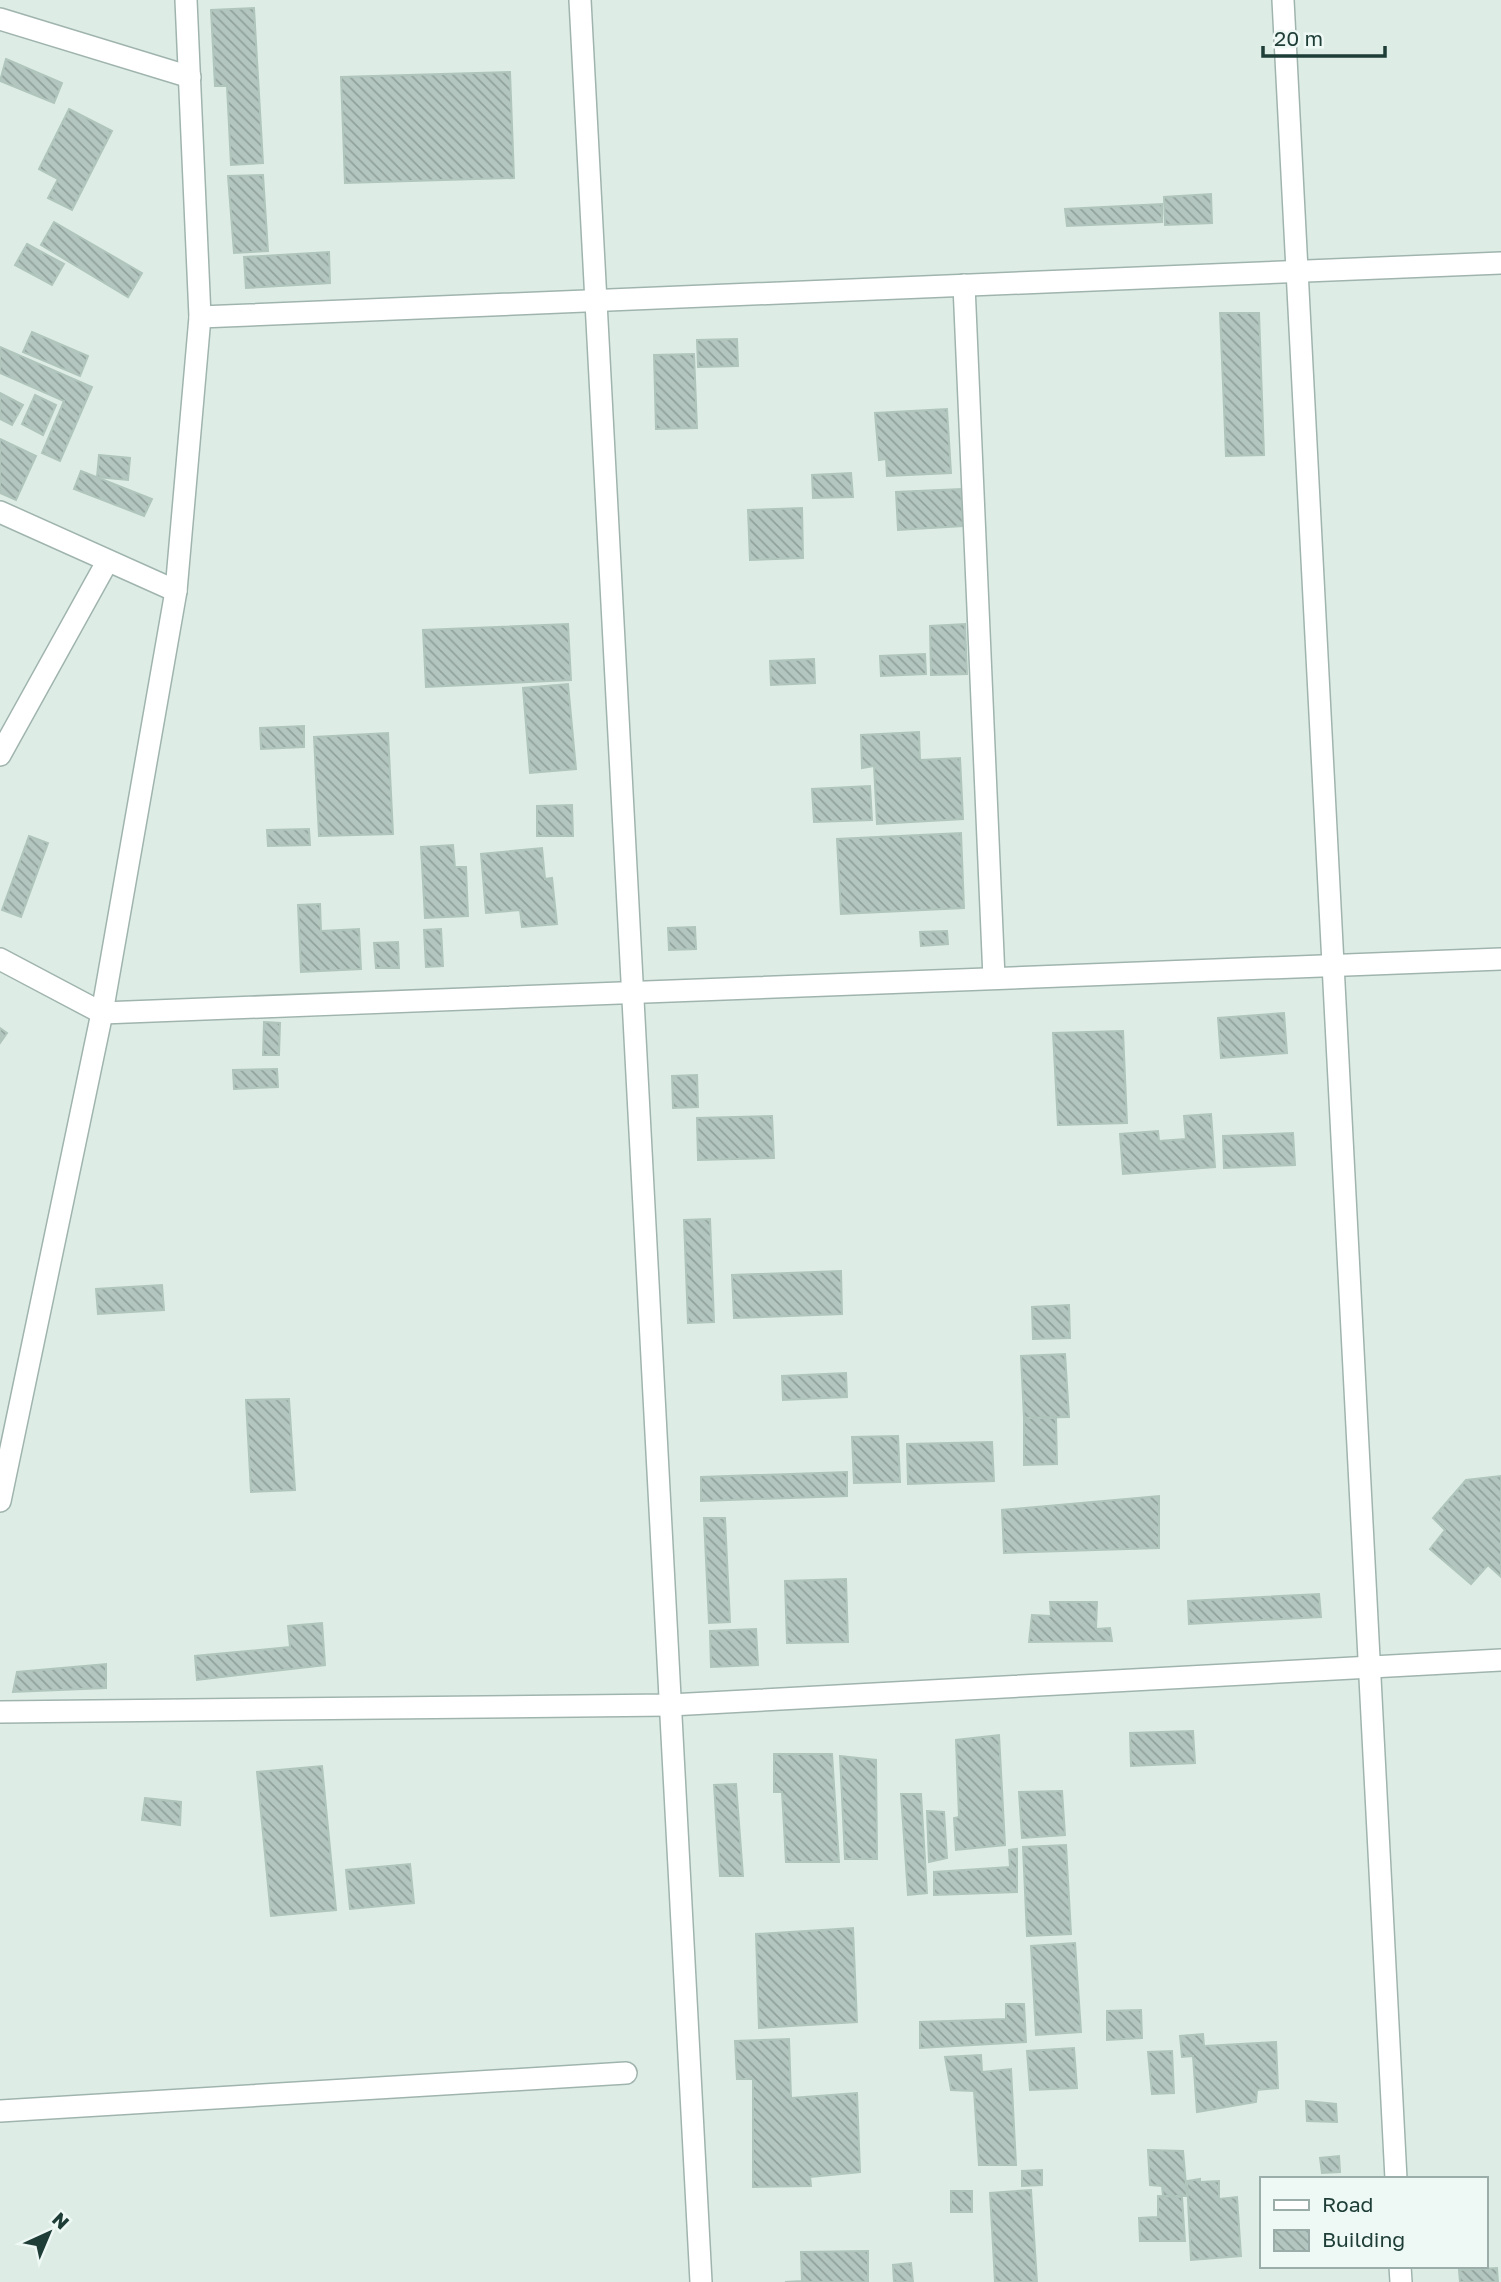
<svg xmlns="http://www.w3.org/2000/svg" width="1501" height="2282" font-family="'Golos Text',sans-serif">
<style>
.building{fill:url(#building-back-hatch);stroke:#b0c6bd;stroke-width:2}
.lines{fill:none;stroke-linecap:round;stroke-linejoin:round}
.street-casing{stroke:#a0b4ae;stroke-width:24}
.street{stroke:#fff;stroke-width:21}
</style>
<defs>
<pattern id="building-back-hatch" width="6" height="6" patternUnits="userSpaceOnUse" patternTransform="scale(1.75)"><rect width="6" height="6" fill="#b3c6bf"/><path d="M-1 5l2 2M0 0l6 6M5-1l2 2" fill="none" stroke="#91a29c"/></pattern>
</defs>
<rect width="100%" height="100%" fill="#deece6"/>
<!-- building -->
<g class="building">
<path d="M254 8 263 163 231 165 227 86H215L211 10Z"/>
<path d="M6 59 62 83 54 103 0 81Z"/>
<path d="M510 72 514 178 345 183 341 77Z"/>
<path d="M69 109 112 131 72 210 48 198 58 179 39 169Z"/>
<path d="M263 175 268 251 234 253 228 176Z"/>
<path d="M1211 194 1212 223 1165 225 1164 197Z"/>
<path d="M1162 204V222L1067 226 1065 209Z"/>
<path d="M54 222 142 273 128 297 41 245Z"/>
<path d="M27 244 64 264 52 285 15 265Z"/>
<path d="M329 252 330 283 246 288 244 257Z"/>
<path d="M1220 313H1259L1264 455 1226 456Z"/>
<path d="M32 332 88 356 80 376 23 352Z"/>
<path d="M737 339 738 366 698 367 697 340Z"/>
<path d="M0 347 92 387 60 461 42 453 64 401 0 373Z"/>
<path d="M694 354 697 428 656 429 654 355Z"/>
<path d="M0 393 23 405 12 425 0 419Z"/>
<path d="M35 395 56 405 43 435 22 424Z"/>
<path d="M947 409 951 473 887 476 886 459 879 460 875 413Z"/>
<path d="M0 439 36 456 16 500 0 493Z"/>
<path d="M99 455 130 458 128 480 97 477Z"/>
<path d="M81 471 152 499 144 516 74 489Z"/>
<path d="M851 473 853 497 813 498 812 475Z"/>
<path d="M961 489 963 526 898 530 896 492Z"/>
<path d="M802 508 803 558 750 560 748 510Z"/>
<path d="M568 624 571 680 426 687 423 630Z"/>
<path d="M965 624 967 674 931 675 930 626Z"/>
<path d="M925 654 926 674 881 676 880 656Z"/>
<path d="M814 659 815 683 771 685 770 661Z"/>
<path d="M568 684 576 769 530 773 523 688Z"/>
<path d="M304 726V747L261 749 260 728Z"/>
<path d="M919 732 920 760 960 758 963 819 877 824 874 766 862 768 861 735Z"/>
<path d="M388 733 393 834 319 836 314 737Z"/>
<path d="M870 786 872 820 814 822 812 789Z"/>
<path d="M572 805 573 836H537V806Z"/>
<path d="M309 829 310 845 268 846 267 830Z"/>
<path d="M961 833 964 908 841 914 837 839Z"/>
<path d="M29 836 48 843 21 917 2 910Z"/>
<path d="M453 845 455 867H466L468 916 425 918 421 847Z"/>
<path d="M542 848 545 879 552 878 557 924 522 927 520 910 486 913 481 854Z"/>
<path d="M320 904 321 931 359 929 361 969 301 972 298 905Z"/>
<path d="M695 927 696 949 669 950 668 928Z"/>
<path d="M441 929 443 966 426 967 424 930Z"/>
<path d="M947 931 948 944 921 946 920 932Z"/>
<path d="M398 942 399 968H376L374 943Z"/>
<path d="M1284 1013 1287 1053 1221 1058 1218 1018Z"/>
<path d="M264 1022 280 1023 279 1055H263Z"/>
<path d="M0 1028 7 1033 0 1043Z"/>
<path d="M1123 1031 1127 1123 1058 1125 1053 1033Z"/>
<path d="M277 1069 278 1087 234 1089 233 1070Z"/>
<path d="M697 1075 698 1107 673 1108 672 1076Z"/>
<path d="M1211 1114 1215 1167 1123 1174 1120 1134 1158 1131 1159 1141 1186 1139 1184 1116Z"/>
<path d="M772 1116 774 1158 698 1160 697 1118Z"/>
<path d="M1293 1133 1295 1165 1224 1168 1223 1136Z"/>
<path d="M710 1219 714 1322 688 1323 684 1220Z"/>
<path d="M841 1271 842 1314 734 1318 732 1275Z"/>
<path d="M162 1285 164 1310 98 1314 96 1289Z"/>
<path d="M1069 1305 1070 1338 1033 1339 1032 1307Z"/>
<path d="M1065 1354 1069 1417 1024 1418 1021 1356Z"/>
<path d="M846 1373 847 1397 783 1400 782 1376Z"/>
<path d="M289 1399 295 1490 251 1492 246 1400Z"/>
<path d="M1024 1418H1056L1057 1464 1024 1465Z"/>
<path d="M898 1436 900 1482 854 1483 852 1437Z"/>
<path d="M992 1442 994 1481 908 1484 907 1444Z"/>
<path d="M847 1472V1496L701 1501V1477Z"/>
<path d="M1501 1476V1577L1488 1565 1471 1584 1430 1549 1445 1530 1433 1518 1466 1480Z"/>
<path d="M1159 1496V1548L1004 1553 1002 1510Z"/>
<path d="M704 1518H725L730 1622 709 1623Z"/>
<path d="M846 1579 848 1642 787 1643 785 1581Z"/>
<path d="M1319 1594 1321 1617 1189 1624 1188 1601Z"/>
<path d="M1050 1602H1097L1096 1629 1110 1628 1112 1641 1029 1642 1032 1615 1051 1616Z"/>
<path d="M322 1623 325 1665 197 1680 195 1656 290 1647 288 1626Z"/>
<path d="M756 1629 758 1665 711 1667 710 1631Z"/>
<path d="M106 1664V1688L13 1692 17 1672Z"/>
<path d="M1193 1731 1195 1763 1131 1766 1130 1733Z"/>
<path d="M999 1735 1005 1845 956 1850 954 1818 959 1817 956 1740Z"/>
<path d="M774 1754H832L839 1862H786L782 1792H774Z"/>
<path d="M840 1756 876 1760 877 1859H845Z"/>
<path d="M322 1766 336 1910 271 1916 257 1772Z"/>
<path d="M736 1784 743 1876H720L714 1785Z"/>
<path d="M1062 1791 1065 1835 1022 1838 1019 1792Z"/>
<path d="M901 1794H921L927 1893 908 1895Z"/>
<path d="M145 1798 181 1802 180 1825 142 1820Z"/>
<path d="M927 1811 944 1812 947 1858 929 1862Z"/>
<path d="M1066 1845 1071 1934 1027 1936 1023 1847Z"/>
<path d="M1017 1849V1892L934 1895V1872L1010 1867 1009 1850Z"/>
<path d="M410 1864 414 1903 350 1909 346 1870Z"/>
<path d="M853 1928 857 2022 759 2028 756 1934Z"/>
<path d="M1075 1943 1081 2032 1036 2035 1031 1946Z"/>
<path d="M1006 2004H1024L1026 2042 920 2048V2022L1006 2019Z"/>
<path d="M1141 2010 1142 2038 1107 2040V2011Z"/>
<path d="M1203 2034 1204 2046 1276 2042 1278 2088 1257 2090 1256 2102 1197 2112 1193 2056 1182 2057 1180 2036Z"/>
<path d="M789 2039 791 2098 857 2093 860 2172 810 2177 811 2186 753 2187V2079H737L735 2041Z"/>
<path d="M1074 2048 1077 2088 1030 2090 1027 2051Z"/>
<path d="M1172 2051 1174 2093 1152 2094 1148 2052Z"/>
<path d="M981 2055 982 2072 1011 2069 1016 2165H979L974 2091 951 2090 945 2057Z"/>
<path d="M1306 2101 1336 2104 1337 2122 1307 2121Z"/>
<path d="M1148 2150 1183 2151 1187 2196H1163L1162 2186 1150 2185Z"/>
<path d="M1339 2156 1340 2172 1322 2173 1320 2158Z"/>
<path d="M1042 2170V2185L1022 2186V2171Z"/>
<path d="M1200 2179V2182L1219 2181V2199L1237 2197 1241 2256 1191 2260 1187 2181Z"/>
<path d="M1031 2190 1037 2282H995L990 2193Z"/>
<rect x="951" y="2191" width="21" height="21"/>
<path d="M1158 2196 1182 2197 1185 2241H1140L1139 2218 1158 2217Z"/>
<path d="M868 2251V2282H785L802 2281 801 2252Z"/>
<path d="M911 2263 913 2282H894L893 2265Z"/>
<path d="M1497 2268 1498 2282H1460L1459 2270Z"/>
</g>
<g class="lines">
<defs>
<g id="street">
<path d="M580 0 701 2282"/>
<path d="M1283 0 1396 2179"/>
<path d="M0 19 190 77"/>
<path d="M964 285 994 978"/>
<path d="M200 317 1501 263"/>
<path d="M0 512 176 591"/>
<path d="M0 755 107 562"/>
<path d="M0 959 102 1013 1501 959"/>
<path d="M0 1501 102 1013 176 591 200 317 186 0"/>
<path d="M0 1712 670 1705 1501 1660"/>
<path d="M0 2111 626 2073"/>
<path d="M1400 2266 1401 2282"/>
</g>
</defs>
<!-- street casing -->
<use href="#street" class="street-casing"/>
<!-- street -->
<use href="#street" class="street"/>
</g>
<!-- legend -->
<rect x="1260" y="2177" width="228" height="91" fill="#eef8f4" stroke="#9aada8" stroke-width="2"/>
<rect x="1274" y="2200" width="35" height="10" fill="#ffffff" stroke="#9aada8" stroke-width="2"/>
<text x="1322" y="2212" font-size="21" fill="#1d3d36">Road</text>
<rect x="1274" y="2230" width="35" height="21" fill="url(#building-back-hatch)" stroke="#9aada8" stroke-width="2"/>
<text x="1322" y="2247" font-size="21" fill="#1d3d36">Building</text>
<!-- north arrow -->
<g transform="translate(49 2233) rotate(44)" stroke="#eef8f4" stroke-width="5" paint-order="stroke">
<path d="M0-5L12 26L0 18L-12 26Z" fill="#1d3d36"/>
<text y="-10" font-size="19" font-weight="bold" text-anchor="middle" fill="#1d3d36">N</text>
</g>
<!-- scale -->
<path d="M1263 46v10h122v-10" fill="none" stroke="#1d3d36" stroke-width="3.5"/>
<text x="1274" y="46" font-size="21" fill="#1d3d36" stroke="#eef8f4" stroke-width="5" paint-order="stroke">20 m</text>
</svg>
